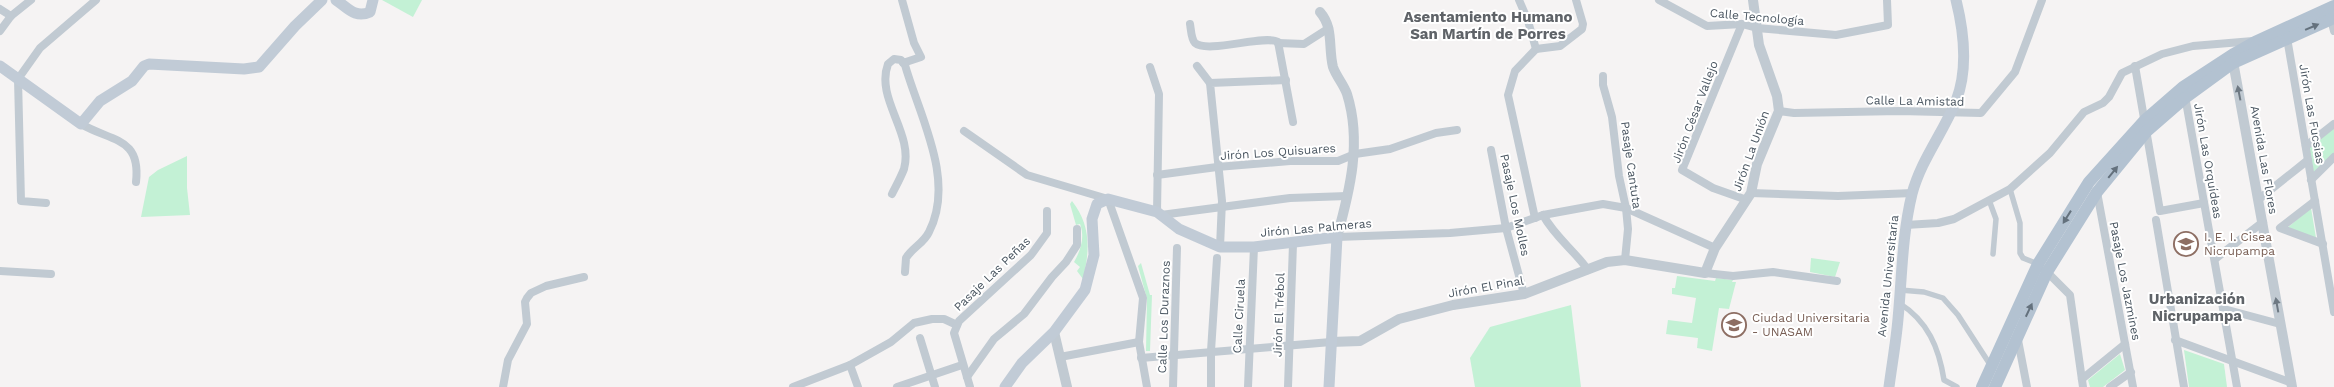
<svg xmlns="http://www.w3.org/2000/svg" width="2334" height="387" font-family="'Work Sans',sans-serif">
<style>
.green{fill:#c3f1d5}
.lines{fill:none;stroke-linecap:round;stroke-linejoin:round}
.pedestrian{stroke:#c1cad2;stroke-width:5.5}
.minor{stroke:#c1cad2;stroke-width:8}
.tertiary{stroke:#c1cad2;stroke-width:10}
.secondary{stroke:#c1cbd6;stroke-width:11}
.primary{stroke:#b3c2d1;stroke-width:12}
.oneway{fill:#64717d}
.oneway2{fill:#6e7983}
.labels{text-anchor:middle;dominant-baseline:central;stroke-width:4;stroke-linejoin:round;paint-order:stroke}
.street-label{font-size:12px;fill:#4a5661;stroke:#fff}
.education-label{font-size:12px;fill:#785e54;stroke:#fff;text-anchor:start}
.quarter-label{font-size:15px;font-weight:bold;fill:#5f6368;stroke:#fff}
</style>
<rect width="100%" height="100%" fill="#f5f3f3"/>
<!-- green -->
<g class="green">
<path d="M382 0H422L413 17Z"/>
<path d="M2334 125V154L2314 173 2307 147Z"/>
<path d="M187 156V188L190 215 141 217 149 177 158 170Z"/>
<path d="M1072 201C1091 225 1090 250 1083 279L1077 271 1080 267 1074 262C1081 250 1085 237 1080 224L1076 225 1070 204Z"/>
<path d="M2311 208 2316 238 2287 228Z"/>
<path d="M1811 258 1840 262 1835 277 1810 272Z"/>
<path d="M1141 263 1150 295H1152L1150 351H1146L1147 299 1138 266Z"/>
<path d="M1677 276 1715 281 1716 278 1733 280 1732 282H1736L1729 309 1719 308 1712 351 1697 348 1698 338 1666 334 1668 320 1692 323 1696 298 1672 294V288H1675Z"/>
<path d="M1571 305 1581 387H1475L1470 358 1490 327Z"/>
<path d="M2184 350 2224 364 2227 387H2189Z"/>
<path d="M2120 354 2125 370 2103 387H2090L2088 380Z"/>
</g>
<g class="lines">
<!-- pedestrian -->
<g class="pedestrian">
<path d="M2010 189 2020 223V253L2023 258 2038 264"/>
<path d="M1989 200 1996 219 1993 254"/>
<path d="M1900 290 1924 292 1943 298 1958 315 1991 366"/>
<path d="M1899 303C1928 321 1939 348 1944 380L1957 387"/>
</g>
<!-- minor -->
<g class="minor">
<path d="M902 0 914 43 921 57 903 63"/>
<path d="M1519 0 1528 21 1536 49"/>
<path d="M1659 0 1707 26 1742 24 1757 28 1836 35 1888 25 1887 0"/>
<path d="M0 9 11 16"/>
<path d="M2331 19 2334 31"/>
<path d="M1190 24C1191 29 1191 39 1195 43 1208 54 1265 34 1278 42L1293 122"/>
<path d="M1742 24 1682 170 1713 188 1747 200"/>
<path d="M0 31 11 16 31 0"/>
<path d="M2287 38 2334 312"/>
<path d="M1278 43 1304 44 1329 28"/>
<path d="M1536 49 1560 46 1582 29 1583 24 1576 0"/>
<path d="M1197 66 1210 83"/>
<path d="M2135 66 2160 211 2204 203"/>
<path d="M1150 67 1159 94 1157 212"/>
<path d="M1603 76V85L1612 117 1619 176 1626 208 1628 229 1625 260"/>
<path d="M2185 96 2237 387"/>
<path d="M1779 111 1794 113 1900 111 1981 113 2015 72 2042 0"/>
<path d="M81 124C112 142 141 137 136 182"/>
<path d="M964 131 1027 175 1108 199 1143 298 1139 342 1147 387"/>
<path d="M2306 146 2334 124"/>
<path d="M1491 150 1506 228 1524 294"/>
<path d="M1157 175 1217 167 1290 161H1338L1355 154 1390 149 1436 133 1457 130"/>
<path d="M2311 180 2334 157"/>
<path d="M2097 192 2133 387"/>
<path d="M1751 193 1838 196 1913 193"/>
<path d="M892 194C896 186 901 177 904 169 914 133 875 99 888 64L894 59 901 60 905 65C919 115 956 180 929 232 924 243 912 248 906 258L905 272"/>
<path d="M2259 199 2308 160"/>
<path d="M2315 201 2280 228 2323 244"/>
<path d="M46 203 21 201 18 79 40 48 96 0"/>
<path d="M1161 215 1290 198 1347 196"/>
<path d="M1543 215C1555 237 1574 250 1588 270"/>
<path d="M1535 218 1508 95 1515 71 1536 49"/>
<path d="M2156 220 2184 387"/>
<path d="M1906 225 1938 223 1954 219 2010 189 2050 153 2084 112 2103 103 2109 97 2122 73 2162 54 2193 46 2253 41"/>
<path d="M1337 237 1450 233 1506 228 1543 215 1603 204 1626 208 1715 248"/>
<path d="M1220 247 1222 201 1210 83 1286 80"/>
<path d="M2215 259 2263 222"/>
<path d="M2045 270 2070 295 2083 387"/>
<path d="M0 271 51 274"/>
<path d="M1705 273 1733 276 1773 272 1837 281"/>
<path d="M2224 309 2280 324"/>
<path d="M920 338 935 387"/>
<path d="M2018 340 2027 387"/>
<path d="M2175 340 2292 383"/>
<path d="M1060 357 1139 342"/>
<path d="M1141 358 1331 342"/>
<path d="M850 365 858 387"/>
<path d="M967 377 994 339 1024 314 1052 277 1066 262 1077 245V229"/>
<path d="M2082 379 2125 344"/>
<path d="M503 387 508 360 527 324 525 302 527 298 531 293 546 286 584 277"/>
<path d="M793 387 850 365 891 342 914 323 932 319H944L957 325"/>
<path d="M897 387 962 365"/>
<path d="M970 387 954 333 959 321 1031 255 1047 233V211"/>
<path d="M1173 387 1177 248"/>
<path d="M1211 387V351L1217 258"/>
<path d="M1248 387 1254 247"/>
<path d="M1288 387 1293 244"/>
<path d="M2110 387 2131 372"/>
</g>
<!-- tertiary -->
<g class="tertiary">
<path d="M1320 12C1334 28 1328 47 1333 67 1336 76 1344 85 1347 94 1362 142 1350 190 1337 237"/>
<path d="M2232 56 2292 387"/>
<path d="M1054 332 1067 387"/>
<path d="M1331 342 1360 341 1399 319 1453 305 1524 294 1607 262 1625 260 1705 273 1715 248 1751 193 1757 164 1779 111 1777 96 1759 45 1753 0"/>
</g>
<!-- secondary -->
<g class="secondary">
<path d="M336 0C347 7 355 19 370 12L373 0"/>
<path d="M0 66 81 124 100 101 132 81 144 66 149 64 244 69 259 67 295 26 322 0"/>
<path d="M1005 387 1022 363 1054 332 1085 290 1094 255 1092 219 1097 204 1108 199 1157 212 1179 229 1220 247H1254L1337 237 1329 387"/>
<path d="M1889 387C1892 364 1896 342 1898 319 1902 277 1902 235 1912 194 1921 160 1943 133 1956 101 1968 70 1964 32 1956 0"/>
</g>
<!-- primary -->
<g class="primary">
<path d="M1982 387 2038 264 2089 182 2145 120 2183 87 2232 55 2255 42 2334 6"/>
<path d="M1995 387 2047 272 2097 192 2147 131 2185 98 2233 63 2334 18"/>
</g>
</g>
<!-- one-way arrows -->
<defs><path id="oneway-solid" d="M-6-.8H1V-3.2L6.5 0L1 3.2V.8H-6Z" transform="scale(1.25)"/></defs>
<g class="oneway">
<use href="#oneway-solid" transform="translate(2312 27) rotate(-23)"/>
<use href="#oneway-solid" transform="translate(2113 172) rotate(-51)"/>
<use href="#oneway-solid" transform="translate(2067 217) rotate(122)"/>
<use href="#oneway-solid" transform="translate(2029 310) rotate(-65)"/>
</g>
<g class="oneway2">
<use href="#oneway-solid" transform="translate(2239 93) rotate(-101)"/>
<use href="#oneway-solid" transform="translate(2277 305) rotate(-100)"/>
</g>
<!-- icons -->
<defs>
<symbol id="school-ring" viewBox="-11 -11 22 22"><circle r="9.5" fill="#fff" stroke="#8d6e63" stroke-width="1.5"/><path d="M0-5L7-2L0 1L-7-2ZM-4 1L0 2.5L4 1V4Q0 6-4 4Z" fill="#8d6e63"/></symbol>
<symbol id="university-ring" viewBox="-11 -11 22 22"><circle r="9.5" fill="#fff" stroke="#8d6e63" stroke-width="1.5"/><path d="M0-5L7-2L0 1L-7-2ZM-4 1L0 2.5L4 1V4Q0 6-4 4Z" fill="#8d6e63"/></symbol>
</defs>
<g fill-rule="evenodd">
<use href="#school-ring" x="2172" y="230" width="28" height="28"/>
<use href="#university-ring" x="1720" y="311" width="28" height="28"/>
</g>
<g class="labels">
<!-- street labels -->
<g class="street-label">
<text transform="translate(1757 17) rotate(5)">Calle Tecnología</text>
<text transform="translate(1915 101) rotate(1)">Calle La Amistad</text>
<text transform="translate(1695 112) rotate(-69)">Jirón César Vallejo</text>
<text transform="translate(2312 114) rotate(80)">Jirón Las Fucsias</text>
<text transform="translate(1751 151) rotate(-70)">Jirón La Unión</text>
<text transform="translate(1278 152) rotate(-4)">Jirón Los Quisuares</text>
<text transform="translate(2264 160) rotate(80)">Avenida Las Flores</text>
<text transform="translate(2208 161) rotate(80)">Jirón Las Orquídeas</text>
<text transform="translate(1631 165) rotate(82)">Pasaje Cantuta</text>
<text transform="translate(1515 205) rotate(78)">Pasaje Los Molles</text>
<text transform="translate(1316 228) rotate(-5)">Jirón Las Palmeras</text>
<text transform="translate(992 274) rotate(-44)">Pasaje Las Peñas</text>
<text transform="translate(1888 276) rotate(-84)">Avenida Universitaria</text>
<text transform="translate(2125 281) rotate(79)">Pasaje Los Jazmines</text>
<text transform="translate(1486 287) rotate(-10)">Jirón El Pinal</text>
<text transform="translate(1279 315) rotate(-88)">Jirón El Trébol</text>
<text transform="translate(1239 316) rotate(-87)">Calle Ciruela</text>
<text transform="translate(1164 317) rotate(-88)">Calle Los Duraznos</text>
</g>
<!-- education labels -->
<g class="education-label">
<text x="2204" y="237">I. E. I. Cisea<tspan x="2204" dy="14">Nicrupampa</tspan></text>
<text x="1752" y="318">Ciudad Universitaria<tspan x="1752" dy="14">- UNASAM</tspan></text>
</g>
<!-- quarter labels -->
<g class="quarter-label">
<text x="1488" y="17">Asentamiento Humano<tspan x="1488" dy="17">San Martín de Porres</tspan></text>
<text x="2197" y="299">Urbanización<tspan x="2197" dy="17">Nicrupampa</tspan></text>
</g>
</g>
</svg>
